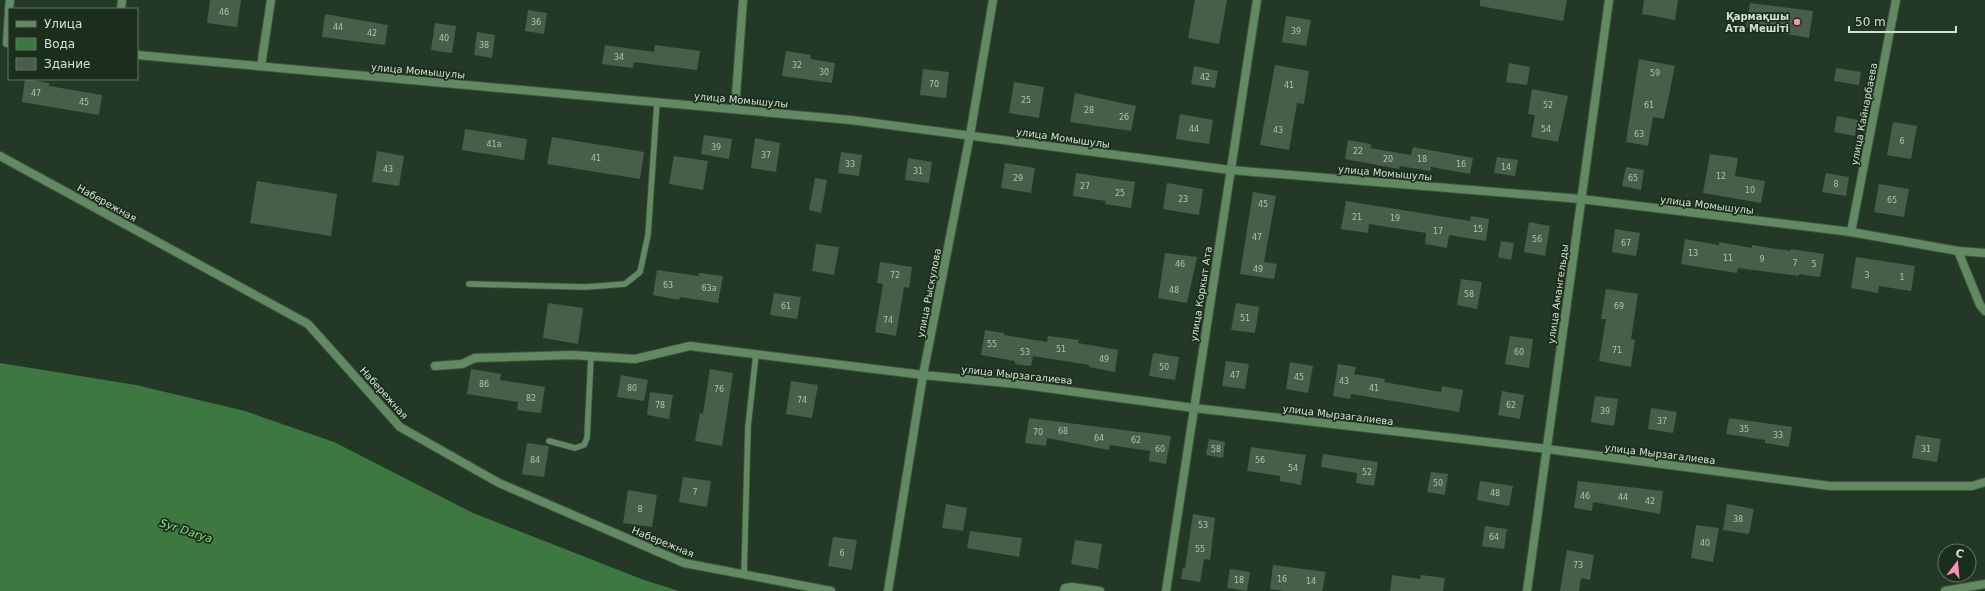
<svg xmlns="http://www.w3.org/2000/svg" width="1985" height="591" font-family="'DejaVu Sans',sans-serif">
<style>
.water{fill:#3c783f}
.building{fill:#485e49}
.lines{fill:none;stroke-linecap:round;stroke-linejoin:round}
.service-casing{stroke:#405441;stroke-width:7}
.minor-casing{stroke:#405441;stroke-width:10}
.service{stroke:#618a62;stroke-width:5.5}
.minor{stroke:#618a62;stroke-width:8}
.poi-dot{fill:#fe8ebc;stroke:#1a2e1b;stroke-width:1.5}
.labels{text-anchor:middle;dominant-baseline:central;stroke-width:3.5;stroke-linejoin:round;paint-order:stroke}
.number-label{font-size:8px;fill:#b1c0b0}
.poi-label{font-size:10px;font-weight:bold;fill:#d4e0d3;stroke:#1a2e1b;text-anchor:end}
.street-label{font-size:10px;fill:#d4e0d3;stroke:#1a2e1b}
.water-label{font-size:11px;font-style:italic;fill:#8bdf8e;stroke:#1a2e1b}
</style>
<rect width="100%" height="100%" fill="#243925"/>
<!-- water -->
<path class="water" d="M0 363 136 385 245 411 334 442 473 513 644 580 679 591H0Z"/>
<!-- building -->
<g class="building">
<path d="M210 0H241L237 27 207 23Z"/>
<path d="M1195 0H1227L1219 44 1188 38Z"/>
<path d="M1480 0H1567L1563 21 1480 6Z"/>
<path d="M1644 0H1678L1675 20 1642 14Z"/>
<path d="M1750 3 1813 11 1809 38 1746 27Z"/>
<path d="M528 10 547 13 544 34 525 31Z"/>
<path d="M325 14 388 25 385 45 322 37Z"/>
<path d="M1286 16 1311 20 1306 46 1282 42Z"/>
<path d="M435 23 456 26 452 53 431 50Z"/>
<path d="M477 32 495 35 492 58 474 55Z"/>
<path d="M605 45 654 52 655 45 700 51 697 70 634 62 633 68 602 64Z"/>
<path d="M786 51 811 55 810 59 835 63 832 83 782 76Z"/>
<path d="M1639 59 1675 66 1664 119 1653 117 1648 146 1626 142Z"/>
<path d="M1509 63 1530 67 1527 85 1506 82Z"/>
<path d="M1275 65 1309 71 1304 104 1297 103 1289 150 1260 145Z"/>
<path d="M1194 66 1218 71 1215 88 1191 84Z"/>
<path d="M1836 68 1861 72 1859 85 1834 81Z"/>
<path d="M923 69 949 72 946 98 920 95Z"/>
<path d="M25 79 49 83V86L102 95 99 115 22 102Z"/>
<path d="M1014 82 1044 87 1039 118 1009 113Z"/>
<path d="M1532 89 1568 96 1558 142 1531 137 1535 115 1528 114Z"/>
<path d="M1075 93 1136 106 1131 131 1070 122Z"/>
<path d="M1180 114 1213 120 1209 144 1176 139Z"/>
<path d="M1837 116 1858 120 1855 136 1834 132Z"/>
<path d="M1893 122 1917 126 1911 159 1887 155Z"/>
<path d="M465 129 527 139 524 160 462 150Z"/>
<path d="M704 135 732 139 729 159 701 154Z"/>
<path d="M552 137 644 152 640 179 547 164Z"/>
<path d="M755 138 780 143 776 172 751 168Z"/>
<path d="M1348 140 1371 144 1370 148 1411 155 1413 147 1473 158 1470 174 1431 167 1430 171 1400 166 1399 169 1345 159Z"/>
<path d="M377 151 404 156 399 186 372 182Z"/>
<path d="M841 152 862 155 859 176 838 173Z"/>
<path d="M1710 154 1738 158 1735 176 1765 181 1761 203 1703 193Z"/>
<path d="M674 156 708 161 703 190 669 184Z"/>
<path d="M1497 157 1518 160 1515 176 1494 173Z"/>
<path d="M908 158 932 162 929 183 905 180Z"/>
<path d="M1005 163 1035 168 1031 193 1001 188Z"/>
<path d="M1626 167 1644 170 1641 190 1622 186Z"/>
<path d="M1076 173 1135 182 1131 208 1105 204 1106 201 1073 196Z"/>
<path d="M1826 173 1849 177 1846 196 1822 192Z"/>
<path d="M815 178 827 180 821 213 809 210Z"/>
<path d="M257 181 337 194 331 236 250 223Z"/>
<path d="M1167 183 1203 189 1199 215 1163 209Z"/>
<path d="M1879 184 1909 189 1904 217 1874 212Z"/>
<path d="M1253 192 1276 196 1264 262 1277 264 1274 279 1240 274Z"/>
<path d="M1346 201 1470 221 1471 216 1489 219 1486 241 1449 235 1447 248 1425 244 1426 233 1369 224 1368 233 1341 229Z"/>
<path d="M1529 222 1550 226 1545 256 1524 252Z"/>
<path d="M1615 229 1640 233 1636 256 1612 252Z"/>
<path d="M1685 239 1719 245V242L1752 248V245L1790 251 1791 249 1824 254 1820 277 1799 274V276L1738 268 1737 273 1681 264Z"/>
<path d="M1501 241 1514 243 1511 260 1498 257Z"/>
<path d="M816 244 839 247 834 275 812 271Z"/>
<path d="M1165 253 1197 257 1187 303 1158 298Z"/>
<path d="M1856 257 1915 266 1911 291 1879 286 1878 293 1851 288Z"/>
<path d="M880 262 912 267 909 288 904 287 896 336 875 332 883 284 877 283Z"/>
<path d="M657 270 699 276V273L723 276 718 303 680 297 679 300 653 295Z"/>
<path d="M1461 279 1482 282 1477 309 1457 305Z"/>
<path d="M1606 289 1638 294 1631 339 1635 340 1631 367 1599 361 1606 319H1601Z"/>
<path d="M774 293 801 297 797 319 770 315Z"/>
<path d="M548 303 583 308 578 344 543 338Z"/>
<path d="M1236 303 1259 307 1255 333 1231 330Z"/>
<path d="M985 330 1004 333V335L1047 342 1048 336 1079 340 1078 343 1118 350 1115 372 1089 367V365L1033 356 1031 366 1015 364V361L981 355Z"/>
<path d="M1510 336 1533 339 1529 368 1505 364Z"/>
<path d="M1153 353 1179 357 1175 380 1149 376Z"/>
<path d="M1226 361 1249 364 1245 389 1222 386Z"/>
<path d="M1290 362 1313 366 1308 393 1286 389Z"/>
<path d="M1338 364 1356 367 1354 374 1385 379 1384 382 1441 392 1442 386 1463 390 1459 412 1351 394 1350 399 1333 396Z"/>
<path d="M471 369 501 374 500 380 545 387 541 413 517 410 518 402 467 394Z"/>
<path d="M710 369 733 373 722 446 695 441 700 413 703 414Z"/>
<path d="M621 375 648 380 644 401 617 397Z"/>
<path d="M791 381 818 385 812 418 786 414Z"/>
<path d="M1502 391 1524 395 1520 419 1498 415Z"/>
<path d="M650 392 673 395 669 419 647 415Z"/>
<path d="M1595 396 1618 399 1614 426 1591 422Z"/>
<path d="M1651 408 1677 412 1673 433 1648 429Z"/>
<path d="M1029 418 1171 436 1166 464 1149 461 1150 451 1110 445 1109 450 1047 438 1046 446 1025 443Z"/>
<path d="M1729 418 1792 427 1789 447 1765 443V440L1726 434Z"/>
<path d="M1916 435 1941 439 1937 462 1912 458Z"/>
<path d="M1209 439 1225 442 1223 458 1206 455Z"/>
<path d="M527 443 549 446 544 477 522 474Z"/>
<path d="M1251 447 1306 455 1301 485 1280 481V476L1247 471Z"/>
<path d="M1323 454 1378 462 1374 486 1356 483 1357 473 1321 467Z"/>
<path d="M1431 472 1448 474 1445 495 1427 492Z"/>
<path d="M683 477 711 481 707 507 679 502Z"/>
<path d="M1480 481 1513 486 1509 506 1477 500Z"/>
<path d="M1578 481 1663 491 1660 514 1593 502 1592 511 1574 508Z"/>
<path d="M628 490 657 495 652 527 623 523Z"/>
<path d="M946 504 967 508 963 531 942 528Z"/>
<path d="M1727 504 1754 509 1749 534 1723 530Z"/>
<path d="M1193 514 1215 518 1210 560 1204 559 1200 582 1181 579 1183 567 1185 568Z"/>
<path d="M1696 525 1719 528 1713 562 1691 558Z"/>
<path d="M1485 526 1507 529 1504 549 1482 546Z"/>
<path d="M970 531 1022 538 1019 557 967 548Z"/>
<path d="M833 537 857 540 852 570 828 566Z"/>
<path d="M1075 540 1102 544 1098 569 1071 564Z"/>
<path d="M1567 550 1594 555 1590 580 1581 578 1579 591H1560Z"/>
<path d="M1273 565 1326 572 1322 591H1284L1270 589Z"/>
<path d="M1230 569 1250 572 1247 591 1227 588Z"/>
<path d="M1392 575 1420 579 1421 575 1445 578 1443 591H1390Z"/>
</g>
<g class="lines">
<defs>
<g id="service">
<path d="M469 284 586 287 625 284 640 272 648 235 657 102"/>
<path d="M549 441 575 448 584 445 587 438 591 356"/>
<path d="M744 575 748 427 756 354"/>
</g>
<g id="minor">
<path d="M9 9 10 0"/>
<path d="M121 9 122 0"/>
<path d="M7 43 9 12"/>
<path d="M137 55 851 120 1230 170 1581 199 1851 232 1958 251 1985 253"/>
<path d="M261 66 271 0"/>
<path d="M735 109 743 0"/>
<path d="M0 156 308 324 400 427 499 483 684 563 831 591"/>
<path d="M1851 232 1896 0"/>
<path d="M1958 251 1980 305 1985 311"/>
<path d="M435 366 462 364 475 358 572 355 635 359 690 346 923 375 1017 384 1194 408 1547 449 1830 486H1972L1985 482"/>
<path d="M888 591 923 375 970 135 993 0"/>
<path d="M1064 591 1065 588 1072 587 1100 591"/>
<path d="M1166 591 1257 0"/>
<path d="M1527 591 1609 0"/>
<path d="M1945 591 1985 584"/>
</g>
</defs>
<!-- service casing -->
<use href="#service" class="service-casing"/>
<!-- minor casing -->
<use href="#minor" class="minor-casing"/>
<!-- service -->
<use href="#service" class="service"/>
<!-- minor -->
<use href="#minor" class="minor"/>
</g>
<!-- markers -->
<circle class="poi-dot" cx="1797" cy="22" r="4"/>
<g class="labels">
<!-- number labels -->
<g class="number-label">
<text x="224" y="12">46</text>
<text x="536" y="22">36</text>
<text x="338" y="27">44</text>
<text x="1296" y="31">39</text>
<text x="372" y="33">42</text>
<text x="444" y="38">40</text>
<text x="484" y="45">38</text>
<text x="619" y="57">34</text>
<text x="797" y="65">32</text>
<text x="824" y="72">30</text>
<text x="1655" y="73">59</text>
<text x="1205" y="77">42</text>
<text x="934" y="84">70</text>
<text x="1289" y="85">41</text>
<text x="36" y="93">47</text>
<text x="1026" y="100">25</text>
<text x="84" y="102">45</text>
<text x="1548" y="105">52</text>
<text x="1649" y="105">61</text>
<text x="1089" y="110">28</text>
<text x="1124" y="117">26</text>
<text x="1194" y="129">44</text>
<text x="1546" y="129">54</text>
<text x="1278" y="130">43</text>
<text x="1639" y="134">63</text>
<text x="1902" y="141">6</text>
<text x="494" y="144">41а</text>
<text x="716" y="147">39</text>
<text x="1358" y="151">22</text>
<text x="766" y="155">37</text>
<text x="596" y="158">41</text>
<text x="1388" y="159">20</text>
<text x="1422" y="159">18</text>
<text x="850" y="164">33</text>
<text x="1461" y="164">16</text>
<text x="1506" y="167">14</text>
<text x="388" y="169">43</text>
<text x="918" y="171">31</text>
<text x="1721" y="176">12</text>
<text x="1018" y="178">29</text>
<text x="1633" y="178">65</text>
<text x="1836" y="184">8</text>
<text x="1085" y="186">27</text>
<text x="1750" y="190">10</text>
<text x="1120" y="193">25</text>
<text x="1183" y="199">23</text>
<text x="1892" y="200">65</text>
<text x="1263" y="204">45</text>
<text x="1357" y="217">21</text>
<text x="1395" y="218">19</text>
<text x="1478" y="229">15</text>
<text x="1438" y="231">17</text>
<text x="1257" y="237">47</text>
<text x="1537" y="239">56</text>
<text x="1626" y="243">67</text>
<text x="1693" y="253">13</text>
<text x="1728" y="258">11</text>
<text x="1762" y="259">9</text>
<text x="1795" y="263">7</text>
<text x="1180" y="264">46</text>
<text x="1814" y="264">5</text>
<text x="1258" y="269">49</text>
<text x="895" y="275">72</text>
<text x="1867" y="275">3</text>
<text x="1902" y="277">1</text>
<text x="668" y="285">63</text>
<text x="709" y="288">63а</text>
<text x="1174" y="290">48</text>
<text x="1469" y="294">58</text>
<text x="786" y="306">61</text>
<text x="1619" y="306">69</text>
<text x="1245" y="318">51</text>
<text x="888" y="320">74</text>
<text x="992" y="344">55</text>
<text x="1061" y="349">51</text>
<text x="1617" y="350">71</text>
<text x="1025" y="352">53</text>
<text x="1519" y="352">60</text>
<text x="1104" y="359">49</text>
<text x="1164" y="367">50</text>
<text x="1235" y="375">47</text>
<text x="1299" y="377">45</text>
<text x="1344" y="381">43</text>
<text x="484" y="384">86</text>
<text x="632" y="388">80</text>
<text x="1374" y="388">41</text>
<text x="719" y="389">76</text>
<text x="531" y="398">82</text>
<text x="802" y="400">74</text>
<text x="660" y="405">78</text>
<text x="1511" y="405">62</text>
<text x="1605" y="411">39</text>
<text x="1662" y="421">37</text>
<text x="1744" y="429">35</text>
<text x="1063" y="431">68</text>
<text x="1038" y="432">70</text>
<text x="1778" y="435">33</text>
<text x="1099" y="438">64</text>
<text x="1136" y="440">62</text>
<text x="1160" y="449">60</text>
<text x="1216" y="449">58</text>
<text x="1926" y="449">31</text>
<text x="535" y="460">84</text>
<text x="1260" y="460">56</text>
<text x="1293" y="468">54</text>
<text x="1367" y="472">52</text>
<text x="1438" y="483">50</text>
<text x="695" y="492">7</text>
<text x="1495" y="493">48</text>
<text x="1585" y="496">46</text>
<text x="1623" y="497">44</text>
<text x="1650" y="501">42</text>
<text x="640" y="509">8</text>
<text x="1738" y="519">38</text>
<text x="1203" y="525">53</text>
<text x="1494" y="537">64</text>
<text x="1705" y="543">40</text>
<text x="1200" y="549">55</text>
<text x="842" y="553">6</text>
<text x="1578" y="565">73</text>
<text x="1282" y="579">16</text>
<text x="1239" y="580">18</text>
<text x="1311" y="581">14</text>
</g>
<!-- poi labels -->
<g class="poi-label">
<text x="1789" y="16">Қармақшы<tspan x="1789" dy="12">Ата Мешіті</tspan></text>
</g>
<!-- street labels -->
<g class="street-label">
<text transform="translate(418 71) rotate(5)">улица Момышулы</text>
<text transform="translate(741 100) rotate(5)">улица Момышулы</text>
<text transform="translate(1864 114) rotate(-79)">улица Кайнарбаева</text>
<text transform="translate(1063 138) rotate(8)">улица Момышулы</text>
<text transform="translate(1385 173) rotate(5)">улица Момышулы</text>
<text transform="translate(107 203) rotate(29)">Набережная</text>
<text transform="translate(1707 205) rotate(7)">улица Момышулы</text>
<text transform="translate(929 293) rotate(-79)">улица Рыскулова</text>
<text transform="translate(1201 294) rotate(-81)">улица Коркыт Ата</text>
<text transform="translate(1558 294) rotate(-82)">улица Амангельды</text>
<text transform="translate(1017 375) rotate(6)">улица Мырзагалиева</text>
<text transform="translate(384 393) rotate(48)">Набережная</text>
<text transform="translate(1338 415) rotate(7)">улица Мырзагалиева</text>
<text transform="translate(1660 454) rotate(7)">улица Мырзагалиева</text>
<text transform="translate(663 542) rotate(22)">Набережная</text>
</g>
<!-- water labels -->
<g class="water-label">
<text transform="translate(186 531) rotate(18)">Syr Darya</text>
</g>
</g>
<!-- legend -->
<rect x="8" y="8" width="130" height="72" fill="#1a2e1b" stroke="#647565"/>
<rect x="16" y="21" width="20" height="6" fill="#618a62" stroke="#647565"/>
<text x="44" y="28" font-size="12" fill="#d4e0d3">Улица</text>
<rect x="16" y="38" width="20" height="12" fill="#3c783f" stroke="#647565"/>
<text x="44" y="48" font-size="12" fill="#d4e0d3">Вода</text>
<rect x="16" y="58" width="20" height="12" fill="#485e49" stroke="#647565"/>
<text x="44" y="68" font-size="12" fill="#d4e0d3">Здание</text>
<!-- north arrow -->
<g transform="translate(1957 563) rotate(16)"><circle r="19" fill="#1a2e1b" stroke="#647565"/>
<path d="M0-3L7 15L0 10L-7 15Z" fill="#fe8ebc"/>
<text y="-6" font-size="11" font-weight="bold" text-anchor="middle" fill="#d4e0d3">С</text>
</g>
<!-- scale -->
<path d="M1849 26v6h107v-6" fill="none" stroke="#d4e0d3" stroke-width="2"/>
<text x="1855" y="26" font-size="12" fill="#d4e0d3" stroke="#1a2e1b" stroke-width="3" paint-order="stroke">50 m</text>
</svg>
